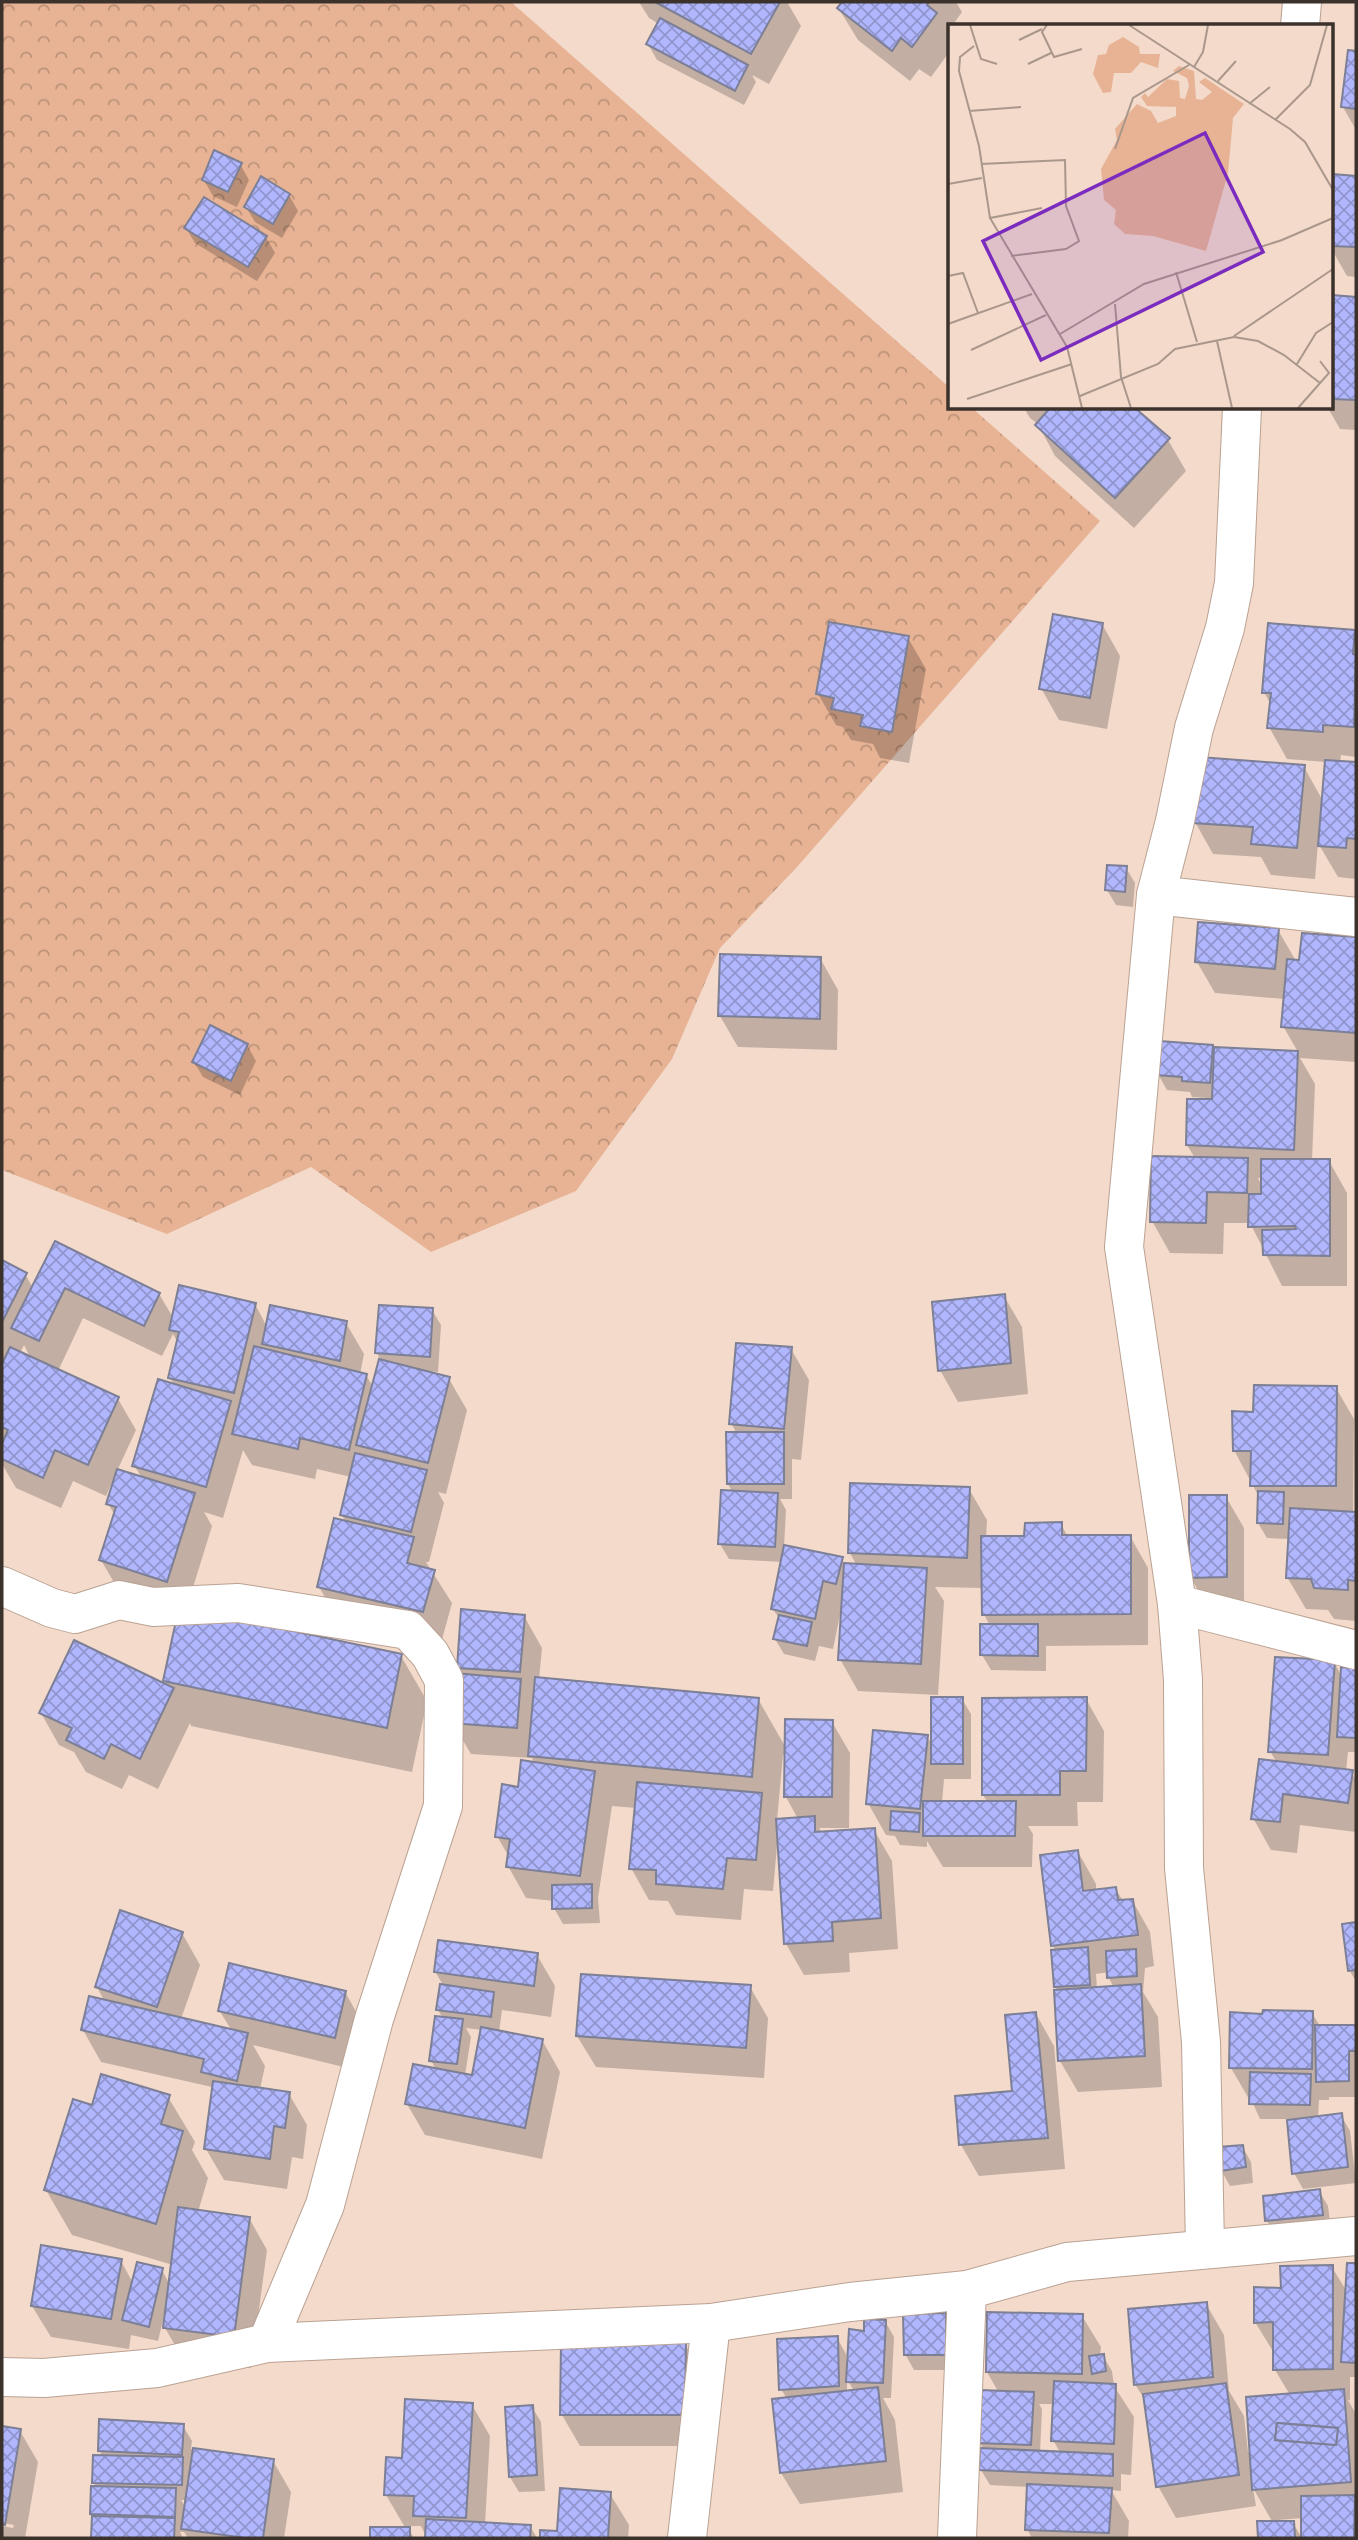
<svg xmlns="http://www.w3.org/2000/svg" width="1358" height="2540" font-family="'PT Sans',sans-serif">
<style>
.forest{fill:url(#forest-crowns)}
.shadow{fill:#0003;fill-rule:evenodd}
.building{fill:url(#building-cross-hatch);stroke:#7c7f96;stroke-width:2;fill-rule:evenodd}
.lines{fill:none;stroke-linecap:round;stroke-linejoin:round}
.minor-casing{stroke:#baa293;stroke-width:40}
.minor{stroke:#fff;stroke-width:38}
.inset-road{fill:none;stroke:#aa978b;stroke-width:2}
.view{fill:#7b2cbf;fill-opacity:0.15;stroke:#7b2cbf;stroke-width:3.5}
.inset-edge{fill:none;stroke:#3c322c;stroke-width:3.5}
</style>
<defs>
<pattern id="forest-crowns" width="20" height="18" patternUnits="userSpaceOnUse" patternTransform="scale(1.75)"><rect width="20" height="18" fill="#e7b394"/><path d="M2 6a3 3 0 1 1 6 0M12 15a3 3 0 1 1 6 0" fill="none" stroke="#bc9279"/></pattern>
<pattern id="building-cross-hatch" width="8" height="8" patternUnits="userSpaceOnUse" patternTransform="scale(1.75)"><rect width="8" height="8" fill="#b1b7fe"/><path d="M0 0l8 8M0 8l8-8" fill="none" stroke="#9195ce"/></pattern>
</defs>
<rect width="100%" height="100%" fill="#f3dacb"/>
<!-- forest -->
<path class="forest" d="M2 2H511L950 388V408H972L1100 521 797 867 720 948 672 1059 576 1191 431 1252 311 1167 167 1234 2 1170Z"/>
<!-- shadow -->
<g class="shadow">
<path d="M639 2H787L801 26 769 84 752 75 756 82 744 105 657 60 648 44 659 24 649 18Z"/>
<path d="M845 2H956L962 12 947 33 950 39V51L931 77 919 69 910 81 858 40 839 9Z"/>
<path d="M1350 52H1356V130L1343 107Z"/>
<path d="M240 164 249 180 237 207 213 196 204 180Z"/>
<path d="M1333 176 1356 177V277L1347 276 1332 250Z"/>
<path d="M262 179 289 195 298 211 282 238 255 222 246 207Z"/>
<path d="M186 228 266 237 275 253 257 281 195 243Z"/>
<path d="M1332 297 1356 299V430L1340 429 1328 408H1332Z"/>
<path d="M1024 408H1133L1168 440 1186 471 1134 528 1055 456 1038 424 1030 418Z"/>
<path d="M1102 624 1120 656 1107 729 1059 720 1041 688Z"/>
<path d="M1354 632 1356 636V757L1341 755 1340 763 1356 764V879L1338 877 1318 843 1315 879 1271 875 1261 857 1213 854 1195 822 1304 767 1323 801 1326 762 1287 759 1269 727 1271 705 1264 692Z"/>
<path d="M908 638 926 669 909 763 880 758 873 744 851 740 843 727 836 725 818 694Z"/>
<path d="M1126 868 1135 883 1133 907 1116 905 1107 890Z"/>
<path d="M1278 930 1296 961 1301 962 1303 935 1356 939V1062L1300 1058 1315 1084 1312 1161H1329L1347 1193V1286H1282L1250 1223H1224L1223 1254 1170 1253 1152 1221 1195 1158 1187 1145 1207 1098 1192 1097 1190 1092 1167 1090 1158 1074 1212 1046 1214 1049 1298 1052 1283 1026 1285 999 1215 993 1197 962ZM1258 1178H1263V1188Z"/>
<path d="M820 958 838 990 837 1050 738 1047 720 1016Z"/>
<path d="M247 1045 256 1061 240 1095 203 1077 194 1062Z"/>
<path d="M56 1244 159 1294 174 1319 255 1304 267 1327 346 1323 364 1354 360 1374 366 1375 373 1387 380 1359 377 1353 432 1310 441 1325 438 1372 426 1371 449 1379 467 1410 446 1494 438 1492 444 1503 429 1562H426L452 1603 441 1643 337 1618 319 1587 346 1522 341 1514 351 1477 317 1469 315 1479 252 1465 243 1450 223 1518 204 1512 212 1526 186 1610 401 1656 427 1701 412 1772 191 1726 190 1723 158 1789 129 1775 122 1789 86 1772 74 1752 59 1745 41 1713 169 1688 165 1680 180 1610 119 1591 101 1560 115 1516 108 1503 115 1481 113 1480 106 1496 73 1481 61 1508 16 1488 2 1464V1262L25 1274 33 1288ZM83 1318 162 1356 173 1334 178 1343 170 1378 175 1386 134 1465 142 1478 117 1471 136 1430 118 1399 58 1371ZM24 1345 31 1359 20 1353Z"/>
<path d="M1004 1296 1022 1327 1028 1394 958 1402 940 1370Z"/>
<path d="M791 1349 809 1380 801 1460 792 1459V1499H780L786 1510 784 1547 841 1558 845 1565 857 1566 850 1553 969 1489 987 1520 986 1538 1026 1537 1061 1524 1068 1537 1130 1536 1148 1568V1645L1046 1646V1671L991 1670 982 1655 990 1626 984 1614 983 1588 935 1587 944 1601 938 1695 858 1691 840 1659 843 1610H841L833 1649 819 1646 815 1661 784 1654 775 1639 780 1620 773 1609 782 1562 729 1559 720 1544 733 1493 728 1484V1434H737L731 1423Z"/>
<path d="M1336 1388 1354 1419 1353 1513 1356 1514V1621L1334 1619 1328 1610 1306 1609 1287 1577 1290 1539 1267 1538 1258 1523 1259 1497 1234 1450 1255 1413Z"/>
<path d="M1226 1497 1244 1528V1608L1209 1609 1191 1578Z"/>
<path d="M524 1616 542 1648 539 1679 758 1699 786 1748 832 1722 850 1753 849 1828H819L823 1833 874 1830 892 1861 898 1949 849 1953 850 1972 804 1975 786 1944 780 1846H777L773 1891 744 1889 741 1920 676 1915 668 1901 649 1900 631 1868 636 1808 612 1806 598 1898 600 1923 563 1924 554 1908V1901L526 1898 508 1866 509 1857 497 1836 519 1789 535 1764 532 1758 471 1754 452 1722 464 1676 459 1668ZM783 1755H786V1797L798 1819 777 1820Z"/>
<path d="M1334 1662 1342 1677 1343 1669 1356 1670V1752H1348L1346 1771 1351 1772 1356 1780V1832L1300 1825 1297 1853 1271 1850 1253 1818 1277 1763 1270 1751Z"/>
<path d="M962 1699 971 1714V1779H944L942 1803H988L983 1795 1086 1699 1104 1731 1103 1802H1077L1078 1826H1028L1033 1834 1032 1867H943L927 1841V1847L900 1845 895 1836 886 1835 868 1803 927 1737 933 1746Z"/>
<path d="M1078 1852 1096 1884V1891L1115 1888 1123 1901 1132 1900 1150 1932 1154 1966 1145 1968 1143 1992 1158 2017 1162 2087 1078 2092 1060 2061 1058 1991 1055 1987 1056 1951 1053 1946ZM1109 1972V1978L1114 1988 1097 1989 1096 1974Z"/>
<path d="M1356 1924V1982L1350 1971 1344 1925Z"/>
<path d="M182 1933 200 1965 181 2019 232 2031 219 2010 345 1992 363 2024 352 2069 253 2045 265 2066 260 2089 289 2094 307 2125 303 2159 292 2157 287 2189 224 2180 206 2149 214 2091 212 2087 101 2062 83 2030 105 2002 97 1987Z"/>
<path d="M537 1955 555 1986 551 2017 502 2010 499 2032 542 2040 560 2072 542 2159 425 2135 407 2104 436 2070 431 2060 443 2018 438 2010 444 1987 435 1971ZM466 2028 482 2030 473 2077 465 2075 471 2037Z"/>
<path d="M750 1987 768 2018 764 2078 596 2067 577 2036Z"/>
<path d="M1312 2013 1320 2026H1356V2097H1329V2100H1319L1318 2118 1341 2115 1350 2131 1356 2183 1303 2189 1294 2173 1289 2119H1260L1251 2099H1249L1231 2068 1264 2015Z"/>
<path d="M1036 2014 1054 2046 1065 2169 979 2176 961 2145 957 2098 1014 2092Z"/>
<path d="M168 2097 195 2142 192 2150 208 2178 198 2212 249 2218 267 2250 251 2368 183 2359 165 2328 166 2316H164L158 2341 131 2335 129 2349 51 2337 32 2306 121 2261 133 2283 162 2270 170 2285 173 2265 72 2235 46 2190 93 2107Z"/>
<path d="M1242 2146 1251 2162 1253 2183 1230 2186 1221 2170Z"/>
<path d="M1319 2191 1328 2206 1331 2230 1276 2236 1267 2221Z"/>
<path d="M1349 2265H1356V2377H1350V2400H1348L1356 2414V2538H1303V2518L1277 2520V2523H1293L1302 2538H1260L1259 2523H1273L1253 2488 1256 2506 1176 2518 1158 2486 1146 2402 1135 2384 1206 2304 1224 2335 1229 2391 1244 2416 1248 2452 1251 2451 1290 2395 1275 2370 1274 2353 1255 2322 1282 2289 1332 2267 1347 2292Z"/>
<path d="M945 2314 954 2330V2370H914L905 2354Z"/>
<path d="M1082 2316 1101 2347 1100 2356H1103L1112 2371 1114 2386 1134 2417 1131 2475 1121 2474V2491L1111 2490 1129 2521 1128 2538H1032L1027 2529 1029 2487 990 2485 981 2470 984 2450 980 2443 999 2393 987 2372ZM1039 2404H1054L1053 2440 1061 2454 1040 2453 1042 2409Z"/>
<path d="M885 2321 894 2337 891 2398H883L895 2420 903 2492 800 2504 781 2473 787 2399 781 2389 837 2338 846 2354V2368H849L865 2333ZM847 2379 854 2391 847 2392Z"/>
<path d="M685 2344 703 2375 702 2446H580L562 2415Z"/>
<path d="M472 2405 490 2436 485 2524 530 2526 537 2538H427L421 2526H407L414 2538H372V2529H406L386 2495 404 2460Z"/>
<path d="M532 2407 541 2422 545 2491 519 2492 510 2477Z"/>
<path d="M183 2426 192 2441 191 2449 273 2461 291 2492 284 2538H188L184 2532H180L183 2538H93L92 2514 97 2488 94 2483 103 2457 99 2450ZM181 2500H187L186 2508 183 2503Z"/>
<path d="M2 2428 20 2431 38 2462 25 2538H2V2526L13 2528 14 2525 2 2523Z"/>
<path d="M610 2494 629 2525 628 2538H542V2532L559 2533Z"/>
</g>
<!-- building -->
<g class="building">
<path d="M655 2H780L751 54Z"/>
<path d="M842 2H929L927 5 937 13 912 47 901 38 892 51 837 8Z"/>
<path d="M660 18 748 65 735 91 646 44Z"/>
<path d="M1348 50 1356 51V109L1341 107Z"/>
<path d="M214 150 242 163 228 192 202 180Z"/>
<path d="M1332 174 1356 176V247L1332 246Z"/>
<path d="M261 176 290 194 273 224 244 207Z"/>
<path d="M204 197 267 236 248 267 184 228Z"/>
<path d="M1332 295 1356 297V400L1332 399Z"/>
<path d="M1050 408H1135L1170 438 1115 498 1035 425Z"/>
<path d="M1053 614 1103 623 1090 698 1039 689Z"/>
<path d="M829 622 909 636 892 732 860 726 863 715 831 709 834 698 816 694Z"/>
<path d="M1268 623 1355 630 1353 654 1356 655 1354 727 1323 725V732L1267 728 1271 693H1262Z"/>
<path d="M1199 757 1305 765 1297 848 1251 844 1253 827 1193 823Z"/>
<path d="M1325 760 1356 762V839L1347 838 1346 848 1318 846Z"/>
<path d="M1107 865 1127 866 1125 892 1105 890Z"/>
<path d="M1198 922 1279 928 1275 969 1195 962Z"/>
<path d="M1302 933 1356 937V1033L1281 1027 1287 959 1299 960Z"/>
<path d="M720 954 821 957 820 1019 718 1016Z"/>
<path d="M210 1025 248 1044 231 1081 192 1062Z"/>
<path d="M1159 1041 1213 1045 1210 1083 1182 1081V1077L1156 1075Z"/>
<path d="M1214 1047 1298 1051 1294 1150 1186 1145 1187 1099H1212Z"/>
<path d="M1151 1156 1248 1158 1247 1193 1207 1192 1206 1223 1150 1222Z"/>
<path d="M1261 1159H1330V1256L1263 1255 1262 1230 1296 1229 1295 1226 1248 1227 1249 1194H1261Z"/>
<path d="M55 1241 160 1293 144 1326 65 1288 39 1341 11 1328Z"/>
<path d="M2 1260 27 1273 2 1322Z"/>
<path d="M179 1285 256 1303 234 1393 168 1378 179 1332 169 1330Z"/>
<path d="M1005 1294 1011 1363 938 1371 932 1302Z"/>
<path d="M270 1305 347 1321 340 1361 262 1344Z"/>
<path d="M379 1305 433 1308 430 1357 375 1353Z"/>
<path d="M736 1343 792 1347 784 1429 729 1424Z"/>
<path d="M254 1346 367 1374 349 1450 300 1438 298 1449 232 1434Z"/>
<path d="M10 1347 119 1397 88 1465 55 1450 43 1478 2 1459V1444L8 1430 2 1427V1364Z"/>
<path d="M379 1359 450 1377 428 1463 356 1445Z"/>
<path d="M158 1379 231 1401 206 1487 132 1466Z"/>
<path d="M1254 1385 1337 1386 1336 1486H1250L1251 1451H1233L1232 1411 1253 1412Z"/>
<path d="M726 1432H784V1484H727Z"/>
<path d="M355 1453 427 1470 411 1532 340 1515Z"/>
<path d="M117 1469 195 1493 167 1582 99 1560 116 1507 106 1504Z"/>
<path d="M850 1483 970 1487 967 1558 848 1553Z"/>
<path d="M721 1490 778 1493 775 1547 718 1544Z"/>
<path d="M1258 1491 1284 1492 1283 1524 1257 1523Z"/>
<path d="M1189 1495H1227V1577L1189 1578Z"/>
<path d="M1290 1508 1356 1512V1581L1348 1580V1590L1314 1588 1311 1579 1286 1578Z"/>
<path d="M334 1518 414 1537 407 1563 435 1570 423 1612 317 1587Z"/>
<path d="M1062 1522V1535H1131V1614L982 1615 981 1536H1024L1025 1523Z"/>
<path d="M784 1545 843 1557 836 1584 823 1581 815 1619 771 1609Z"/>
<path d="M844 1563 927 1568 921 1664 838 1660Z"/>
<path d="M179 1607 402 1654 387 1728 163 1681Z"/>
<path d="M461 1609 525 1615 520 1672 457 1668Z"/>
<path d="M779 1615 812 1622 807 1646 773 1639Z"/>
<path d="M980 1624H1038V1656L980 1655Z"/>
<path d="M74 1640 174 1688 140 1759 111 1744 104 1759 66 1740 72 1728 39 1713Z"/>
<path d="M1275 1657 1335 1660 1328 1755 1268 1752Z"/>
<path d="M1341 1667 1356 1668V1738L1337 1737Z"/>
<path d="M454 1673 521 1679 517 1728 451 1723Z"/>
<path d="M535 1677 759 1698 752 1777 528 1756Z"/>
<rect x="931" y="1697" width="32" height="67"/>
<path d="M1087 1697 1086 1771H1060V1795H982V1698Z"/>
<path d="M785 1719 833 1720 832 1797H784Z"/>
<path d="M873 1730 928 1735 920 1809 866 1804Z"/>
<path d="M1259 1759 1353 1770 1348 1803 1283 1794 1280 1822 1251 1819Z"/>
<path d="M521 1760 595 1771 580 1876 506 1867 510 1839 495 1837 502 1784 518 1787Z"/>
<path d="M637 1782 762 1793 756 1860 727 1858 723 1889 656 1884V1870L629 1869Z"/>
<path d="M923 1801H1016L1015 1836H923Z"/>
<path d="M891 1811 920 1813 919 1832 890 1830Z"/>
<path d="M815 1816V1832L875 1828 881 1918 832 1922 833 1941 784 1944 776 1819Z"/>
<path d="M1078 1850 1083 1891 1116 1887 1118 1900 1133 1899 1138 1935 1051 1946 1040 1855Z"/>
<path d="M592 1884V1908L552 1909V1885Z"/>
<path d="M120 1910 183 1932 157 2007 95 1987Z"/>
<path d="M1356 1922V1970L1348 1971 1342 1924Z"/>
<path d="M438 1940 538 1953 534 1986 434 1972Z"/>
<path d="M1088 1947 1090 1985 1054 1987 1051 1950Z"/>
<path d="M1136 1949 1137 1976 1107 1978 1106 1951Z"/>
<path d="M229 1963 346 1991 335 2038 218 2011Z"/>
<path d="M581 1974 751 1985 746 2048 576 2036Z"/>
<path d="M440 1984 494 1992 491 2017 436 2010Z"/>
<path d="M1141 1984 1145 2056 1058 2061 1054 1990Z"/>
<path d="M89 1996 248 2033 237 2081 201 2072 204 2059 81 2030Z"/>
<path d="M1263 2010 1313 2011 1312 2069 1229 2068 1230 2012 1262 2014Z"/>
<path d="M1036 2012 1048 2138 959 2145 955 2096 1012 2091 1005 2015Z"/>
<path d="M435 2016 463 2019 457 2064 429 2061Z"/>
<path d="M1315 2025H1356V2051H1349V2081L1316 2082Z"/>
<path d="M481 2027 543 2039 525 2128 405 2104 413 2064 472 2075Z"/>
<path d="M1250 2072 1311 2074 1310 2105 1249 2104Z"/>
<path d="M101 2074 170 2095 161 2124 183 2131 156 2224 44 2190 73 2099 92 2105Z"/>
<path d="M213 2081 290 2092 285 2128 274 2126 270 2159 204 2149Z"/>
<path d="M1342 2113 1348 2167 1292 2174 1287 2120Z"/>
<path d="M1243 2145 1246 2167 1220 2171 1218 2147Z"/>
<path d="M1320 2189 1323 2215 1265 2221 1263 2196Z"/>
<path d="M178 2207 250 2217 234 2337 163 2328Z"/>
<path d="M41 2245 122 2259 111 2319 31 2306Z"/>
<path d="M137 2262 163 2268 149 2327 122 2320Z"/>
<path d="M1347 2263H1356V2363L1341 2362Z"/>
<path d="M1333 2265V2369L1273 2370V2322L1254 2323V2287L1281 2288 1280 2266Z"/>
<path d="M1207 2302 1213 2377 1134 2385 1128 2309Z"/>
<path d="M987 2312 1083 2314 1082 2374 986 2372Z"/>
<path d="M946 2313V2355H904L903 2314Z"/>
<path d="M864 2319 886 2320 883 2383 846 2382 849 2329 864 2331Z"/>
<path d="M838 2336 839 2386 779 2390 777 2339Z"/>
<path d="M686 2342 685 2415H560L561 2343Z"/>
<path d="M1104 2354 1106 2371 1092 2374 1089 2356Z"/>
<path d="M1054 2381 1116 2384 1114 2444 1051 2441Z"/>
<path d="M1226 2383 1239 2475 1156 2487 1143 2394Z"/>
<path d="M878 2387 886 2461 780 2473 772 2399Z"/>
<path d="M1344 2389 1351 2482 1252 2490 1246 2397ZM1277 2423 1338 2428 1336 2445 1275 2440Z"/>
<path d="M980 2390 1034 2392 1031 2445 978 2443Z"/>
<path d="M405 2399 473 2403 466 2518 413 2516 414 2496 384 2495 386 2457 402 2458Z"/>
<path d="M533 2405 537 2475 509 2477 505 2407Z"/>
<path d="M99 2419 184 2424 182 2455 98 2451Z"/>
<path d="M1277 2423 1338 2428 1336 2445 1275 2440Z"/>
<path d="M2 2426 21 2429 5 2525 2 2524Z"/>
<path d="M193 2448 274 2459 263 2538H245L181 2529Z"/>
<path d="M980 2448 1113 2454V2476L979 2470Z"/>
<path d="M93 2455 183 2457 182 2485 92 2483Z"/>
<path d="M1027 2484 1112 2488 1109 2533 1025 2530Z"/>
<path d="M91 2486 176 2488 175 2517 90 2514Z"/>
<path d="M560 2488 611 2492 608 2538H540V2530L557 2531Z"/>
<path d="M1355 2495 1354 2538H1301V2496Z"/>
<path d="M92 2516 175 2518 174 2538H91Z"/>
<path d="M426 2519 531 2525 530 2538H425Z"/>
<path d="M1257 2521H1294L1295 2538H1258Z"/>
<rect x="370" y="2527" width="40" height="11"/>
</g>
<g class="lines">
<defs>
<g id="minor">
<path d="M1300 26 1302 2"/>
<path d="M1156 895 1356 917"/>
<path d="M2 1586 52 1608 75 1614 119 1600 153 1607 238 1603 408 1630 430 1654 444 1680 443 1806 374 2019 325 2205 267 2343"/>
<path d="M1177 1604 1356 1650"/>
<path d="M1205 2248 1201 2042 1184 1868 1183 1680 1177 1604 1124 1247 1156 895 1175 821 1194 728 1225 628 1234 583 1242 408"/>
<path d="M2 2377 44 2378 157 2368 267 2343 711 2323 850 2302 967 2290 1067 2262 1356 2236"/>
<path d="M687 2538 711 2323"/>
<path d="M957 2538 967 2290"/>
</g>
</defs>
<!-- minor casing -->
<use href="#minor" class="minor-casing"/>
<!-- minor -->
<use href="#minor" class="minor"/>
</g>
<!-- overview -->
<g transform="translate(948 24)">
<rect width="385" height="385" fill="#f3dacb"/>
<path d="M175 13 191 23 192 30H212L210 44 193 38 183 49H166L163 68 155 69 145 50 150 31 158 30 161 21ZM231 42 246 47 248 75 254 76 264 68 251 58 257 54 296 80 285 94 280 149 258 227 205 212 177 210 166 200 168 186 156 176 153 145 169 116 167 105 189 80 203 87 210 99 228 92V83L199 82 193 73 197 69 200 73 219 55 231 57 232 74 237 75 241 62 239 54 225 47Z" fill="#e7b394"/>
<path class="inset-road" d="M22 1 33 35 49 40M99 1 94 8 106 33 134 25M181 1 342 105 357 118 385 166M71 16 94 5M26 22 12 33 11 47 31 122 42 194 119 323 134 384M80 40 103 29M246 43 255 28 260 1M270 57 288 37M301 80 322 63M21 87 73 83M327 96 362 61 379 1M167 125 185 74 241 41M33 140 117 136 118 182 131 217 118 225 63 232M0 160 34 154M42 194 94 184M228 248 249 318M0 252 15 249 30 289M167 280 173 353 183 384M0 300 84 270M112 310 196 260 334 216 385 194M286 312 385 245M269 317 284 384M23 326 98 291M349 340 368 309 385 298M132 372 210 340 227 325 286 313 310 317 336 331 372 359M19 375 124 340M350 384 381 349 372 337"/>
<path class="view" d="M257 109 315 228 93 336 35 217Z"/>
<rect width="385" height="385" class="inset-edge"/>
</g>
<!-- border -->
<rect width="1358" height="2540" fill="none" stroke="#3c322c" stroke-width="7"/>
</svg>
